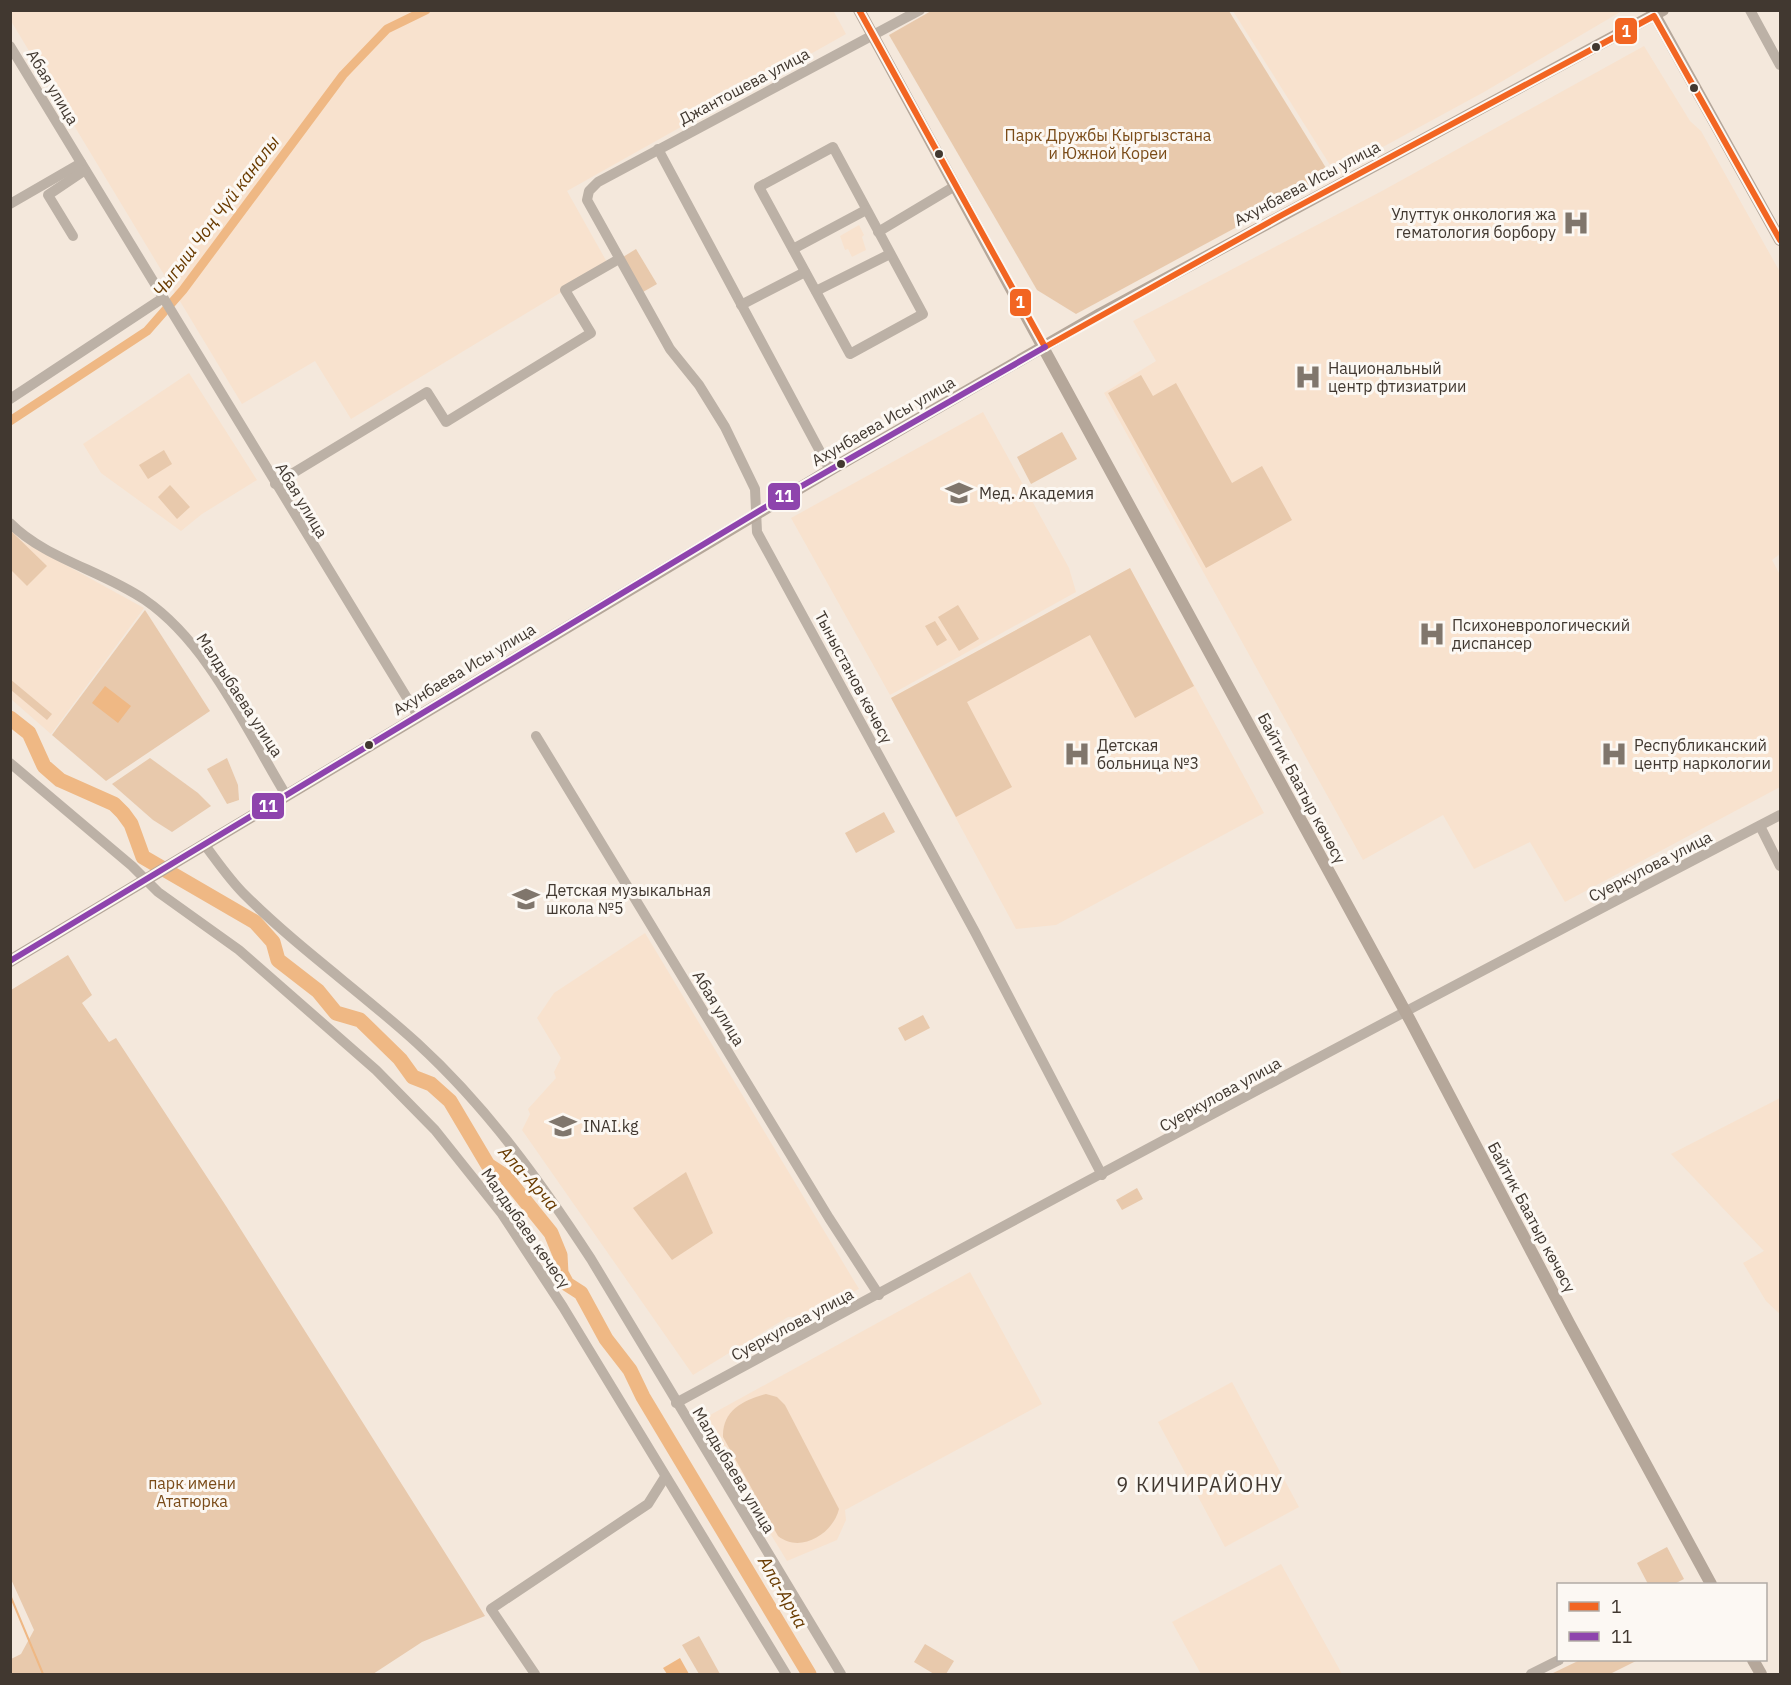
<svg xmlns="http://www.w3.org/2000/svg" width="1791" height="1685" font-family="'IBM Plex Sans',sans-serif">
<style>
.built{fill:#f8e2ce}
.green{fill:#e8c9ac}
.water{fill:#efb884}
.lines{fill:none;stroke-linecap:round;stroke-linejoin:round}
.stream{stroke:#efb884;stroke-width:2}
.canal{stroke:#efb884;stroke-width:9}
.river{stroke:#efb884;stroke-width:15}
.minor{stroke:#bcb1a6;stroke-width:10}
.major{stroke:#b5a79a;stroke-width:12}
.bus-1-casing{stroke:#fcf8f3;stroke-width:10}
.bus-2-casing{stroke:#fcf8f3;stroke-width:10}
.bus-1{stroke:#f26522;stroke-width:6}
.bus-2{stroke:#8e44ad;stroke-width:6}
.bus-dot{fill:#413830;stroke:#fcf8f3;stroke-width:2}
.labels{text-anchor:middle;dominant-baseline:central;stroke-width:6;stroke-linejoin:round;paint-order:stroke}
.street-label{font-size:16px;fill:#413830;stroke:#fcf8f3}
.park-label{font-size:16px;fill:#7a4b18;stroke:#fcf8f3}
.poi-label{font-size:16px;fill:#413830;stroke:#fcf8f3;text-anchor:start}
.water-label{font-size:18px;font-style:italic;fill:#693b01;stroke:#fcf8f3}
.quarter-label{font-size:20px;letter-spacing:1.5px;fill:#413830;stroke:#fcf8f3}
.line-badge{stroke:#fcf8f3;stroke-width:2}
.badge-label{font-size:16px;text-anchor:middle;font-weight:bold;fill:#fff}
</style>
<rect width="100%" height="100%" fill="#f4e8dc"/>
<!-- built -->
<g class="built">
<path d="M11 10H833L846 34 567 191 608 264 351 419 315 361 242 404 11 21Z"/>
<path d="M1233 11H1622L1484 92 1335 173Z"/>
<path d="M1644 46 1690 121 1701 131 1780 272V554L1772 560 1780 575V787L1565 902 1530 842 1474 869 1443 815 1363 860 1104 393 1156 361 1133 321 1382 191Z"/>
<path d="M859 225 864 235 862 237 866 250 852 257 848 249 845 250 840 236Z"/>
<path d="M189 373 257 480 202 514 181 531 101 473 83 444Z"/>
<path d="M983 412 1069 568 1076 592 890 695 791 518Z"/>
<path d="M11 529 22 541 144 608 51 734 11 699Z"/>
<path d="M1130 568 1264 813 1056 925 1016 929 891 698Z"/>
<path d="M645 933 859 1289 801 1317H788L693 1375 522 1130 530 1114 528 1109 556 1078 554 1072 561 1058 537 1018 554 993Z"/>
<path d="M1780 1098V1314L1766 1301 1743 1263 1764 1251 1671 1154Z"/>
<path d="M970 1272 1042 1404 845 1510 846 1520 837 1540 787 1561 701 1420Z"/>
<path d="M1232 1382 1299 1507 1225 1547 1158 1422Z"/>
<path d="M1281 1564 1342 1674H1201L1172 1622Z"/>
</g>
<!-- green -->
<g class="green">
<path d="M931 11H1229L1331 176 1076 314 1037 290 889 35Z"/>
<path d="M636 249 657 284 643 292 623 257Z"/>
<path d="M1141 375 1153 396 1176 383 1232 483 1262 466 1292 520 1206 568 1108 393Z"/>
<path d="M1062 432 1077 459 1031 484 1017 457Z"/>
<path d="M164 450 172 464 148 479 139 465Z"/>
<path d="M170 485 190 507 177 519 158 497Z"/>
<path d="M11 531 47 566 27 586 11 570Z"/>
<path d="M1130 568 1194 686 1135 718 1090 635 967 702 1012 787 956 817 891 698Z"/>
<path d="M958 605 979 639 959 651 938 617Z"/>
<path d="M145 610 210 711 106 781 52 735Z"/>
<path d="M935 621 947 640 937 646 925 626Z"/>
<path d="M10 679 52 714 47 720 11 690Z"/>
<path d="M150 758 198 793 211 806 172 832 153 820 112 784Z"/>
<path d="M227 758 238 785 239 800 227 804 207 769Z"/>
<path d="M884 812 895 832 856 853 845 833Z"/>
<path d="M68 955 92 995 82 1003 109 1042 116 1038 226 1206 485 1616 422 1642 373 1674H11V1659L21 1654 34 1630 10 1577 11 990Z"/>
<path d="M923 1015 930 1028 905 1041 898 1028Z"/>
<path d="M686 1172 713 1233 672 1260 633 1208Z"/>
<path d="M1137 1188 1143 1199 1122 1210 1116 1200Z"/>
<path d="M766 1394 777 1397 785 1405 839 1509C833 1534 800 1554 778 1536L723 1437C722 1411 743 1400 766 1394Z"/>
<path d="M1667 1547 1684 1579 1674 1584H1648L1637 1563Z"/>
<path d="M699 1636 720 1674H699L682 1645Z"/>
<path d="M925 1644 954 1661 946 1674H934L914 1662Z"/>
<path d="M1580 1660H1638L1610 1674H1551Z"/>
</g>
<!-- water -->
<g class="water">
<path d="M105 686 131 706 118 723 92 703Z"/>
<path d="M680 1658 689 1674H667L663 1668Z"/>
</g>
<g class="lines">
<!-- stream -->
<path class="stream" d="M10 1595 43 1674"/>
<!-- canal -->
<path class="canal" d="M10 421 147 331 183 290 343 75 387 29 426 10"/>
<!-- river -->
<path class="river" d="M10 718 29 733 44 766 60 780 114 804 123 813 131 824 143 857 255 922 273 942 278 960 318 991 336 1013 360 1020 400 1059 413 1077 431 1084 450 1101 488 1165 505 1176 551 1233 560 1255 561 1273 567 1284 581 1293 606 1339 630 1370 643 1397 809 1674"/>
<!-- minor -->
<g class="minor">
<path d="M920 10 598 182 589 191 587 200 670 349 699 385 725 427 755 489 757 532 975 932 1102 1175"/>
<path d="M1750 10 1780 65"/>
<path d="M10 46 418 716"/>
<path d="M833 147 923 314 850 354 759 187Z"/>
<path d="M658 149 830 470"/>
<path d="M10 204 81 163"/>
<path d="M878 232 955 186"/>
<path d="M73 236 48 195 85 170"/>
<path d="M793 249 866 210"/>
<path d="M816 291 890 254"/>
<path d="M741 305 805 272"/>
<path d="M10 399 163 298"/>
<path d="M275 484 427 392 446 422 591 333 565 290 619 259"/>
<path d="M10 523C44 558 103 571 145 600 208 643 247 731 286 795"/>
<path d="M536 736 829 1218 879 1295"/>
<path d="M10 763 132 866 158 892 239 950 376 1070 435 1130 502 1214 563 1307 786 1674"/>
<path d="M1760 826 1780 866"/>
<path d="M204 844C217 861 229 879 244 894 298 948 361 992 417 1043 486 1106 540 1181 591 1259L841 1674"/>
<path d="M676 1403C1043 1204 1410 1007 1780 815"/>
<path d="M535 1674 491 1609 648 1504 665 1477"/>
<path d="M1531 1674 1559 1660"/>
</g>
<!-- major -->
<g class="major">
<path d="M859 10 1411 1022 1569 1323 1711 1584"/>
<path d="M1652 10 1780 240"/>
<path d="M10 961 830 470 1100 314 1663 10"/>
<path d="M1753 1660 1761 1674"/>
</g>
<defs>
<path id="bus-1" d="M859 10 1045 347 1282 215 1654 16 1780 240"/>
<path id="bus-2" d="M10 961 779 499 1045 347"/>
</defs>
<!-- bus-1 casing -->
<use href="#bus-1" class="bus-1-casing"/>
<!-- bus-2 casing -->
<use href="#bus-2" class="bus-2-casing"/>
<!-- bus-1 -->
<use href="#bus-1" class="bus-1"/>
<!-- bus-2 -->
<use href="#bus-2" class="bus-2"/>
</g>
<!-- icons -->
<defs>
<symbol id="hospital-bare" viewBox="-9 -9 18 18"><path d="M-5-5h3v3.5h4V-5h3V5h-3V1.5h-4V5h-3Z" fill="#80766c" stroke="#fcf8f3" stroke-width="2.5" paint-order="stroke"/></symbol>
<symbol id="university-bare" viewBox="-9 -9 18 18"><path d="M0-5L7-2L0 1L-7-2ZM-4 1L0 2.5L4 1V4Q0 6-4 4Z" fill="#80766c" stroke="#fcf8f3" stroke-width="2.5" paint-order="stroke"/></symbol>
</defs>
<g fill-rule="evenodd">
<use href="#hospital-bare" x="1557" y="204" width="38" height="38"/>
<use href="#hospital-bare" x="1289" y="358" width="38" height="38"/>
<use href="#university-bare" x="940" y="474" width="38" height="38"/>
<use href="#hospital-bare" x="1413" y="615" width="38" height="38"/>
<use href="#hospital-bare" x="1058" y="735" width="38" height="38"/>
<use href="#hospital-bare" x="1595" y="735" width="38" height="38"/>
<use href="#university-bare" x="507" y="880" width="38" height="38"/>
<use href="#university-bare" x="544" y="1107" width="38" height="38"/>
</g>
<!-- markers -->
<g class="bus-dot">
<circle cx="1596" cy="47" r="5"/>
<circle cx="1694" cy="88" r="5"/>
<circle cx="939" cy="154" r="5"/>
<circle cx="841" cy="464" r="5"/>
<circle cx="369" cy="745" r="5"/>
</g>
<g class="labels">
<!-- street labels -->
<g class="street-label">
<text transform="translate(744 86) rotate(-28)">Джантошева улица</text>
<text transform="translate(53 87) rotate(59)">Абая улица</text>
<text transform="translate(1307 183) rotate(-28)">Ахунбаева Исы улица</text>
<text transform="translate(883 421) rotate(-30)">Ахунбаева Исы улица</text>
<text transform="translate(302 500) rotate(59)">Абая улица</text>
<text transform="translate(464 669) rotate(-31)">Ахунбаева Исы улица</text>
<text transform="translate(854 677) rotate(62)">Тыныстанов көчөсү</text>
<text transform="translate(240 695) rotate(57)">Малдыбаева улица</text>
<text transform="translate(1302 788) rotate(62)">Байтик Баатыр көчөсү</text>
<text transform="translate(1650 866) rotate(-27)">Суеркулова улица</text>
<text transform="translate(719 1008) rotate(59)">Абая улица</text>
<text transform="translate(1220 1094) rotate(-29)">Суеркулова улица</text>
<text transform="translate(1532 1217) rotate(62)">Байтик Баатыр көчөсү</text>
<text transform="translate(526 1228) rotate(55)">Малдыбаев көчөсү</text>
<text transform="translate(792 1324) rotate(-28)">Суеркулова улица</text>
<text transform="translate(734 1470) rotate(59)">Малдыбаева улица</text>
</g>
<!-- park labels -->
<g class="park-label">
<text x="1108" y="135">Парк Дружбы Кыргызстана<tspan x="1108" dy="18">и Южной Кореи</tspan></text>
<text x="192" y="1483">парк имени<tspan x="192" dy="18">Ататюрка</tspan></text>
</g>
<!-- poi labels -->
<g class="poi-label">
<text x="1556" y="214" text-anchor="end">Улуттук онкология жа<tspan x="1556" dy="18">гематология борбору</tspan></text>
<text x="1328" y="368">Национальный<tspan x="1328" dy="18">центр фтизиатрии</tspan></text>
<text x="979" y="493">Мед. Академия</text>
<text x="1452" y="625">Психоневрологический<tspan x="1452" dy="18">диспансер</tspan></text>
<text x="1097" y="745">Детская<tspan x="1097" dy="18">больница №3</tspan></text>
<text x="1634" y="745">Республиканский<tspan x="1634" dy="18">центр наркологии</tspan></text>
<text x="546" y="890">Детская музыкальная<tspan x="546" dy="18">школа №5</tspan></text>
<text x="583" y="1126">INAI.kg</text>
</g>
<!-- water labels -->
<g class="water-label">
<text transform="translate(216 216) rotate(-53)">Чыгыш Чоң Чүй каналы</text>
<text transform="translate(529 1178) rotate(48)">Ала-Арча</text>
<text transform="translate(783 1592) rotate(60)">Ала-Арча</text>
</g>
<!-- quarter labels -->
<g class="quarter-label">
<text x="1200" y="1484">9 КИЧИРАЙОНУ</text>
</g>
</g>
<g class="line-badge">
<rect x="1614" y="17" width="24" height="28" rx="6" fill="#f26522"/>
<rect x="1009" y="288" width="23" height="29" rx="6" fill="#f26522"/>
<rect x="767" y="482" width="34" height="29" rx="6" fill="#8e44ad"/>
<rect x="251" y="792" width="34" height="28" rx="6" fill="#8e44ad"/>
</g>
<g class="badge-label">
<text x="1626" y="37">1</text>
<text x="1020" y="308">1</text>
<text x="784" y="502">11</text>
<text x="268" y="812">11</text>
</g>
<!-- border -->
<rect width="1791" height="1685" fill="none" stroke="#413830" stroke-width="24"/>
<!-- legend -->
<rect x="1557" y="1583" width="210" height="78" fill="#fcf8f3" stroke="#b1aba5" stroke-width="1.5"/>
<rect x="1569" y="1602" width="30" height="9" fill="#f26522" stroke="#b1aba5" stroke-width="1.5"/>
<text x="1611" y="1613" font-size="18" fill="#413830">1</text>
<rect x="1569" y="1632" width="30" height="9" fill="#8e44ad" stroke="#b1aba5" stroke-width="1.5"/>
<text x="1611" y="1643" font-size="18" fill="#413830">11</text>
</svg>
